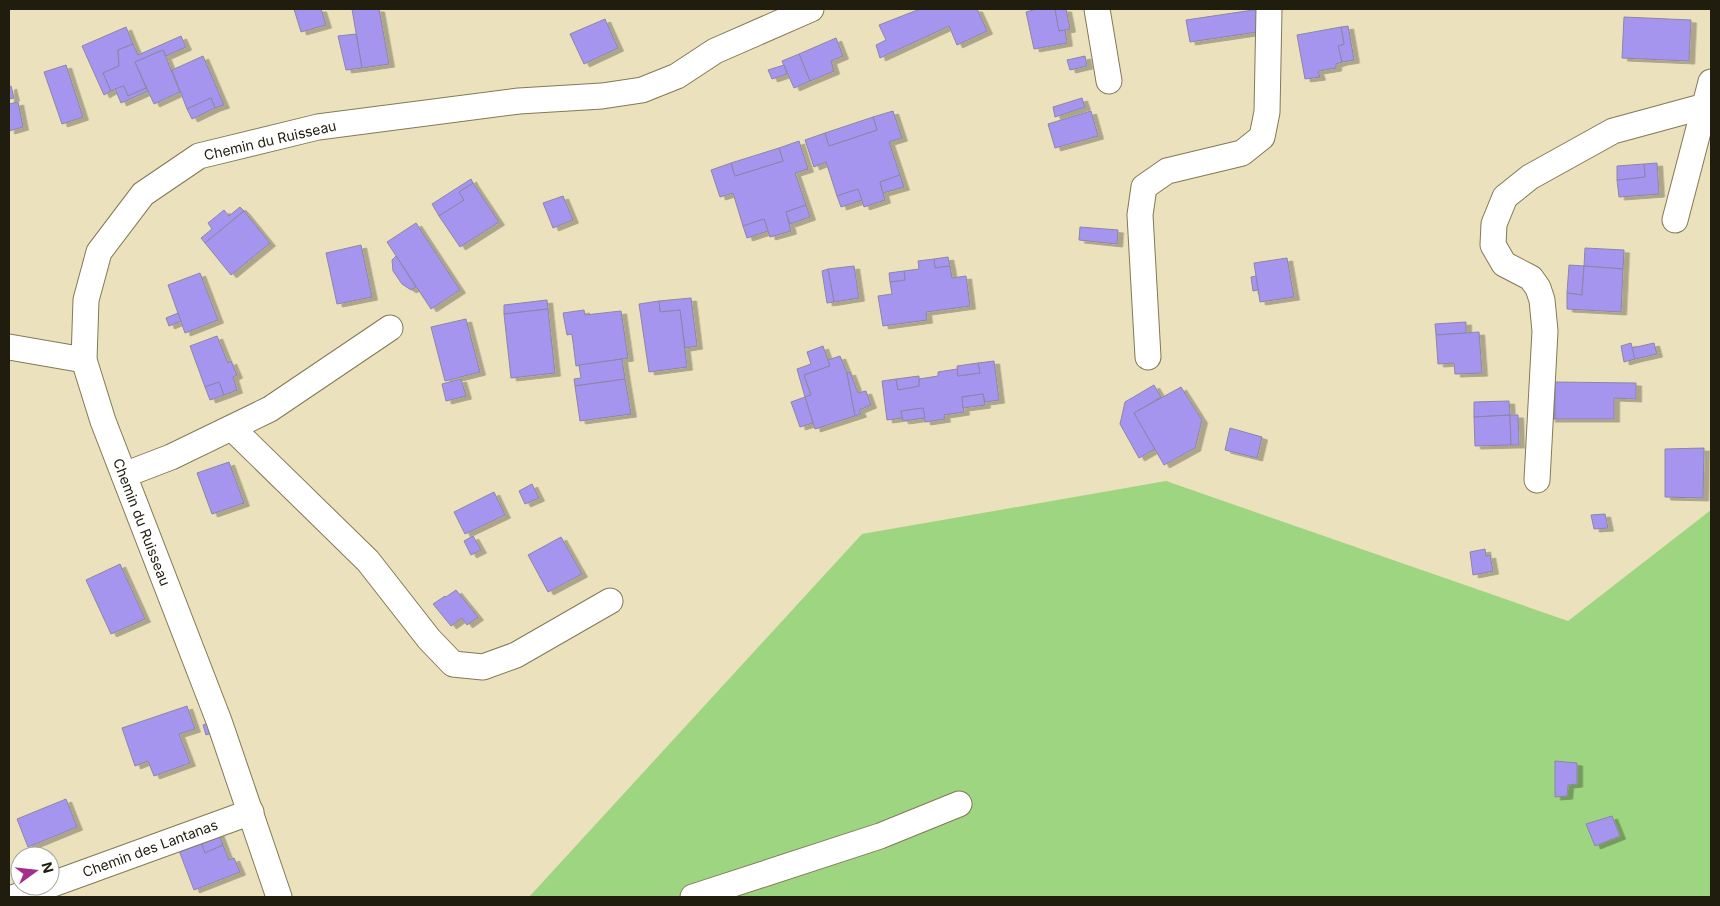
<svg xmlns="http://www.w3.org/2000/svg" width="1720" height="906" font-family="Inter,sans-serif">
<style>
.green{fill:#9dd580}
.building{fill:#a595ef;stroke:#8a86a7;filter:url(#shadow)}
.lines{fill:none;stroke-linecap:round;stroke-linejoin:round}
.minor-casing{stroke:#827957;stroke-width:27}
.minor{stroke:#fff;stroke-width:25}
.labels{text-anchor:middle;dominant-baseline:central;stroke-width:4;stroke-linejoin:round;paint-order:stroke}
.street-label{font-size:14px;fill:#201d0f;stroke:#fff}
</style>
<defs>
<filter id="shadow"><feDropShadow dx="5.5" dy="3" stdDeviation="0" flood-color="#0004"/></filter>
</defs>
<rect width="100%" height="100%" fill="#ebe1bc"/>
<!-- green -->
<path class="green" d="M1166 481 1568 621 1711 510V897H529L862 534Z"/>
<!-- building -->
<g class="building">
<path d="M294 9H321L326 25 301 32Z"/>
<path d="M352 9H379L389 64 362 68Z"/>
<path d="M920 9H977L987 31 957 45 949 26 880 58 876 45 886 40 879 25Z"/>
<path d="M1037 9H1055L1059 31 1065 30 1067 43 1034 49 1026 12Z"/>
<path d="M1055 9H1066L1070 29 1059 31Z"/>
<path d="M1260 9 1264 31 1190 42 1186 20Z"/>
<path d="M1624 17 1691 20 1689 61 1622 58Z"/>
<path d="M605 19 618 48 584 64 570 34Z"/>
<path d="M1348 26 1354 60 1342 62 1338 46 1344 44 1341 27Z"/>
<path d="M126 27 133 44 118 50 119 66 103 73 111 91 104 95 82 46Z"/>
<path d="M1341 27 1344 44 1338 46 1342 62 1336 64V68L1318 71 1320 77 1305 79 1297 35Z"/>
<path d="M356 34 362 68 346 70 338 36Z"/>
<path d="M181 36 186 47 166 56 163 50 135 62 146 88 128 96 124 86 111 91 103 73 119 66 118 50 133 44 138 55Z"/>
<path d="M836 38 843 56 831 61 834 71 810 81 799 54Z"/>
<path d="M163 50 180 92 154 104 135 62Z"/>
<path d="M799 54 810 81 794 88 782 61Z"/>
<path d="M203 56 224 105 215 108 211 98 187 109 172 70Z"/>
<path d="M1085 56 1087 66 1070 70 1067 60Z"/>
<path d="M66 65 83 117 62 124 44 72Z"/>
<path d="M784 65 787 74 772 79 768 70Z"/>
<path d="M11 86 14 98 9 99V87Z"/>
<path d="M124 86 128 96 146 88 148 91 121 103 115 89Z"/>
<path d="M211 98 215 108 192 119 187 109Z"/>
<path d="M1082 98 1085 107 1055 117 1053 107Z"/>
<path d="M18 102 23 127 9 131V104Z"/>
<path d="M893 111 902 138 889 142 900 175 880 182 885 200 864 207 858 189 837 196 826 162 814 167 805 140 825 133 829 146 877 130 873 117Z"/>
<path d="M1091 111 1098 136 1055 148 1048 124Z"/>
<path d="M873 117 877 130 829 146 825 133Z"/>
<path d="M799 141 808 169 795 173 806 205 786 212 791 231 770 237 764 219 743 226 733 193 720 197 711 170 731 163 735 176 783 161 779 148Z"/>
<path d="M779 148 783 161 735 176 731 163Z"/>
<path d="M1657 163 1659 194 1619 197 1617 180 1645 177 1644 164Z"/>
<path d="M1644 164 1645 177 1617 180V166Z"/>
<path d="M900 175 904 187 883 193 880 182Z"/>
<path d="M471 179 473 183 459 192 464 200 439 216 432 204Z"/>
<path d="M473 183 499 222 460 247 439 216 464 200 459 192Z"/>
<path d="M858 189 862 200 841 207 837 196Z"/>
<path d="M563 196 573 220 553 228 543 203Z"/>
<path d="M806 205 810 217 790 224 786 212Z"/>
<path d="M240 207 244 211 205 243 201 238 212 229 208 223 224 210 229 216Z"/>
<path d="M244 211 270 243 231 275 205 243Z"/>
<path d="M764 219 768 231 747 238 743 226Z"/>
<path d="M416 223 460 290 431 309 387 242Z"/>
<path d="M1080 227 1118 230 1117 244 1079 240Z"/>
<path d="M361 245 372 297 337 304 326 253Z"/>
<path d="M1585 248 1624 250 1623 269 1584 266Z"/>
<path d="M396 256 416 287 411 290 402 284 393 271 392 260Z"/>
<path d="M948 257 950 266 935 268 934 259Z"/>
<path d="M1287 258 1294 297 1260 302 1254 263Z"/>
<path d="M934 259 935 268 950 266 952 278 966 276 970 306 926 312 927 320 883 326 878 296 892 294 890 282 905 280 904 271 919 269 918 261Z"/>
<path d="M1569 265 1584 266 1582 295 1567 293Z"/>
<path d="M854 266 859 298 834 302 828 269Z"/>
<path d="M1584 266 1623 269 1621 312 1567 309V293L1582 295Z"/>
<path d="M828 269 834 302 827 303 822 271Z"/>
<path d="M904 271 905 280 890 282 889 273Z"/>
<path d="M200 273 218 320 185 333 168 285Z"/>
<path d="M1256 276 1258 290 1253 291 1251 277Z"/>
<path d="M691 298 697 346 685 348 680 310 660 312 659 301Z"/>
<path d="M547 300 548 309 504 314V305Z"/>
<path d="M659 301 660 312 680 310 687 367 649 372 639 304Z"/>
<path d="M548 309 555 373 511 378 504 314Z"/>
<path d="M584 310 585 315 621 311 628 358 576 366 572 334 567 335 563 313Z"/>
<path d="M178 313 181 321 169 326 166 318Z"/>
<path d="M466 319 480 372 445 381 431 327Z"/>
<path d="M1466 322V333L1436 335 1435 324Z"/>
<path d="M1479 332 1482 373 1455 374 1454 363 1438 364 1436 335Z"/>
<path d="M217 336 228 363 231 361 237 375 233 377 237 390 224 395 219 382 205 387 190 346Z"/>
<path d="M1631 343 1635 359 1624 362 1621 346Z"/>
<path d="M1654 343 1657 354 1635 359 1632 348Z"/>
<path d="M823 346 830 366 804 375 811 395 805 397 797 369 811 364 807 352Z"/>
<path d="M840 356 847 373 855 416 815 429 805 397 811 395 804 375 830 366 828 360Z"/>
<path d="M622 359 625 379 575 386 574 379 581 378 579 365Z"/>
<path d="M994 361 999 400 985 402 983 394 962 397 964 412 944 415 945 419 925 422 923 408 901 411 902 418 887 420 882 381 896 379 898 390 919 386V379L938 376V372L957 369 958 376 980 373 978 363Z"/>
<path d="M978 363 980 373 958 376 957 366Z"/>
<path d="M850 372 858 393 866 391 871 405 859 410 861 414 855 416 847 373Z"/>
<path d="M919 376V386L898 390 896 379Z"/>
<path d="M461 379 466 396 446 401 442 384Z"/>
<path d="M625 379 631 414 580 421 575 386Z"/>
<path d="M219 382 224 395 210 400 205 387Z"/>
<rect x="1550" y="382" width="5" height="37"/>
<path d="M1555 382 1636 383V399L1614 398V419H1555Z"/>
<path d="M1154 385 1161 397 1134 413 1155 449 1139 458 1120 424 1125 402Z"/>
<path d="M1181 387 1202 420 1195 448 1164 465 1134 413Z"/>
<path d="M983 394 985 405 963 408 962 397Z"/>
<path d="M805 397 813 423 800 427 791 402Z"/>
<path d="M1509 401 1510 415 1474 417V402Z"/>
<path d="M923 408 925 418 903 421 901 411Z"/>
<path d="M1510 415 1511 445 1475 446 1474 417Z"/>
<path d="M1510 415H1518L1519 445H1511Z"/>
<path d="M1230 428 1262 437 1257 458 1225 450Z"/>
<path d="M1704 448 1703 498 1665 497V449Z"/>
<path d="M229 462 244 503 212 514 197 473Z"/>
<path d="M532 484 539 498 525 504 519 491Z"/>
<path d="M494 492 505 515 465 534 454 512Z"/>
<path d="M1605 514 1608 528 1594 529 1591 515Z"/>
<path d="M473 536 481 550 471 555 464 541Z"/>
<path d="M561 537 582 574 548 592 528 555Z"/>
<path d="M1485 549 1486 556 1490 555 1493 571 1473 575 1470 552Z"/>
<path d="M120 564 145 619 111 634 86 580Z"/>
<path d="M456 590 478 617 467 625 462 618 451 626 433 604 445 596 446 597Z"/>
<path d="M187 706 195 729 179 734 190 763 154 776 148 761 135 766 122 728Z"/>
<path d="M211 722 215 732 206 735 203 725Z"/>
<path d="M1555 761 1577 763V784L1568 785 1567 796 1555 797Z"/>
<path d="M66 799 77 827 28 847 17 819Z"/>
<path d="M1612 816 1620 836 1595 846 1586 824Z"/>
<path d="M218 832 223 845 205 853 200 840Z"/>
<path d="M200 840 205 853 223 845 229 860 234 858 240 872 194 890 178 848Z"/>
</g>
<g class="lines">
<defs>
<g id="minor">
<path d="M1097 9 1109 81"/>
<path d="M1675 220 1711 82"/>
<path d="M9 347 84 360"/>
<path d="M1148 357 1140 215 1144 187 1167 171 1242 153 1262 137 1267 112 1269 9"/>
<path d="M232 428 368 561 429 639 453 664 483 667 516 655 610 601"/>
<path d="M124 475 171 457 270 409 390 328"/>
<path d="M1537 480 1545 331 1542 300 1538 288 1531 278 1504 264 1493 245 1494 224 1505 197 1530 177 1613 131 1705 106"/>
<path d="M50 885 251 812"/>
<path d="M15 897 46 886"/>
<path d="M279 897 219 721 103 421 84 360 86 300 99 252 143 194 199 156 318 127 519 101 602 96 642 90 677 76 715 51 811 9"/>
<path d="M693 897 880 836 959 804"/>
</g>
</defs>
<!-- minor casing -->
<use href="#minor" class="minor-casing"/>
<!-- minor -->
<use href="#minor" class="minor"/>
</g>
<g class="labels">
<!-- street labels -->
<g class="street-label">
<text transform="translate(270 140) rotate(-13)">Chemin du Ruisseau</text>
<text transform="translate(142 522) rotate(69)">Chemin du Ruisseau</text>
<text transform="translate(150 848) rotate(-20)">Chemin des Lantanas</text>
</g>
</g>
<!-- border -->
<rect width="1720" height="906" fill="none" stroke="#201d0f" stroke-width="20"/>
<!-- north arrow -->
<g transform="translate(35 871) rotate(75)"><circle r="24" fill="#ffffff" stroke="#a6a59f"/>
<path d="M0-4L9 19L0 12L-9 19Z" fill="#a22f8b"/>
<text y="-8" font-size="14" font-weight="bold" text-anchor="middle" fill="#201d0f">N</text>
</g>
</svg>
